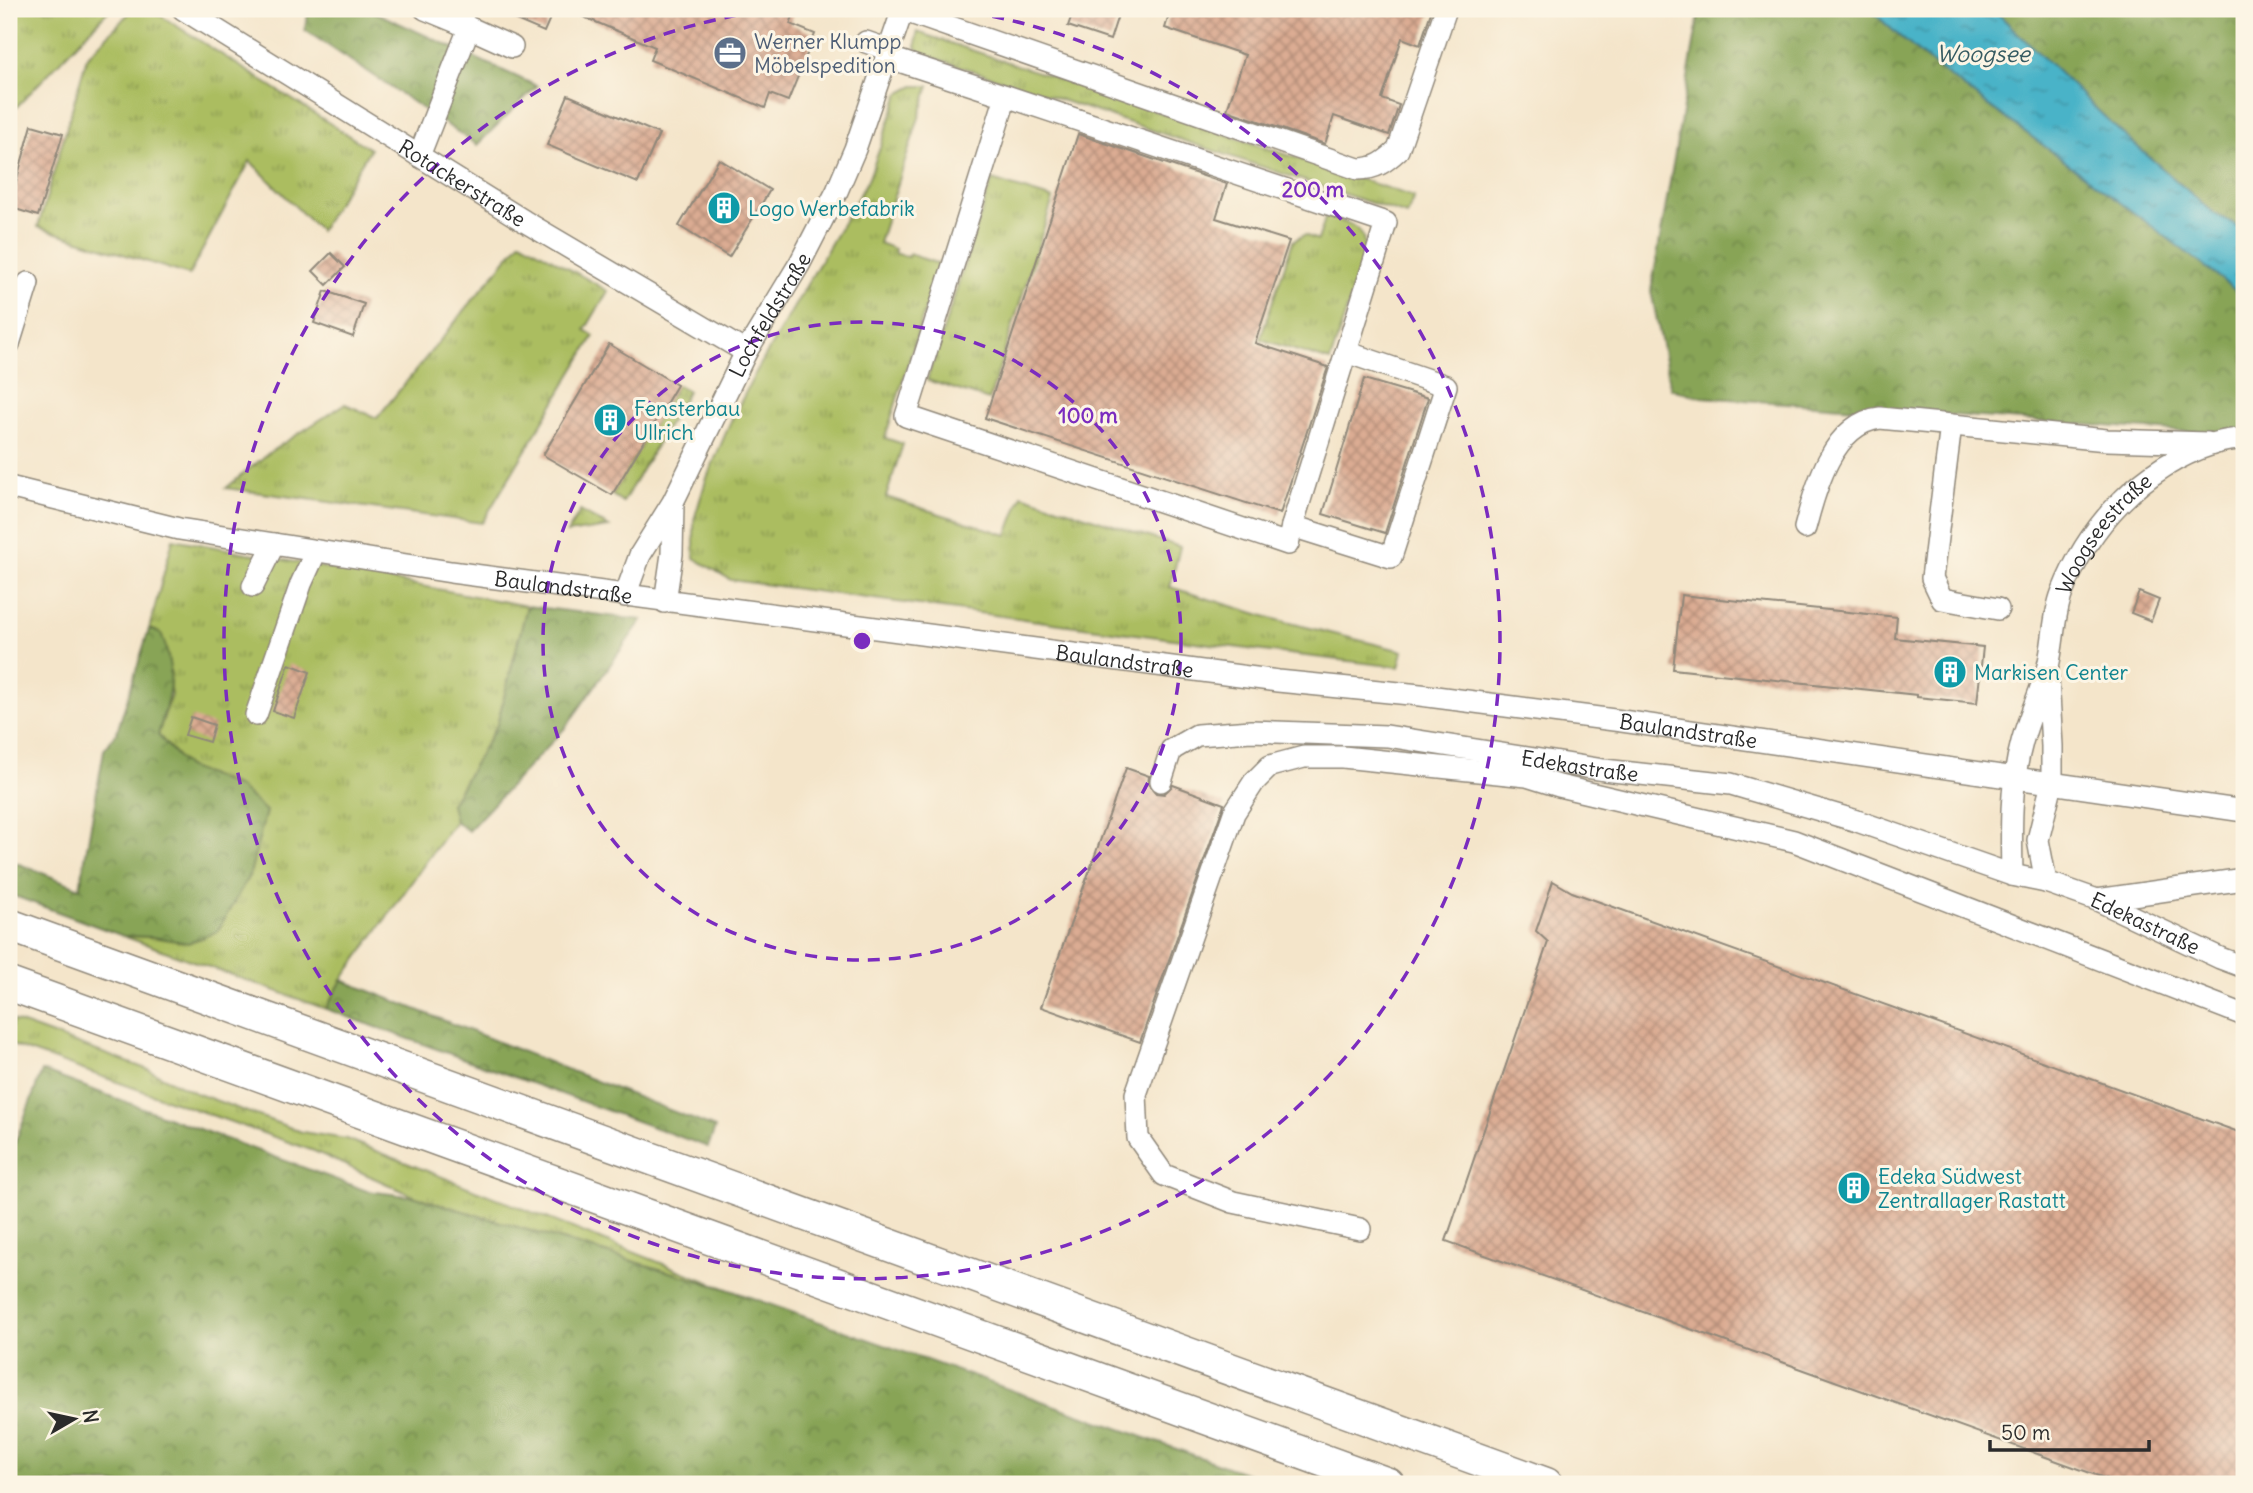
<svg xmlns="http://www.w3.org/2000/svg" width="2253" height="1493" font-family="Delius,sans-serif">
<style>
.grass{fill:url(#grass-tufts);stroke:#6b7446;stroke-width:2}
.forest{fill:url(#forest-crowns);stroke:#5a6841;stroke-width:2}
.water{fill:url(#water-ripples);stroke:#3a6f7a;stroke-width:2}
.building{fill:url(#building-cross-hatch)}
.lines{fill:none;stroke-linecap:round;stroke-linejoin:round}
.minor-casing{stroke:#90887a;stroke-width:24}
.highway-casing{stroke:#90887a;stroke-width:35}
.minor{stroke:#fff;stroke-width:21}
.highway{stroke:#fff;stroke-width:32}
.ring{fill:none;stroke:#7b2cbf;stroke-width:3.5;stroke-dasharray:12 9}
.labels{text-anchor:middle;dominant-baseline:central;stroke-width:6;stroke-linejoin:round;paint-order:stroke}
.service-label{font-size:21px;fill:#4e5e75;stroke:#fcf5e5;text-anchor:start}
.street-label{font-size:21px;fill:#2b2b2b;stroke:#fcf5e5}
.culture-label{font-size:21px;fill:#0d838f;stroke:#fcf5e5;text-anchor:start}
.water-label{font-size:23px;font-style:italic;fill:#365b62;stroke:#fcf5e5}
.centre{fill:#7b2cbf;stroke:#fcf5e5;stroke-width:3.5}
.ring-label{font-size:21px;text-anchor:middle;font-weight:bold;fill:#7b2cbf;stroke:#fcf5e5;stroke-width:6;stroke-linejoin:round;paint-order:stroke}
</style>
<defs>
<pattern id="grass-tufts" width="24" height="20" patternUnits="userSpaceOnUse" patternTransform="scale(1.75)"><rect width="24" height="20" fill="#abbd61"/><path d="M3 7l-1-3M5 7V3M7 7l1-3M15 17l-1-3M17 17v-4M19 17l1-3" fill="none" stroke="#8b9a50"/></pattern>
<pattern id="forest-crowns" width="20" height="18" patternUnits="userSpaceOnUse" patternTransform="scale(1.75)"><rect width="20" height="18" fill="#88a457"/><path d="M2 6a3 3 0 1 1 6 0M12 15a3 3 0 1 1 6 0" fill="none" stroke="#6f8648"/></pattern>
<pattern id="water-ripples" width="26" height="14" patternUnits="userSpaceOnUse" patternTransform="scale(1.75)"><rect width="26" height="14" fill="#4ab3c8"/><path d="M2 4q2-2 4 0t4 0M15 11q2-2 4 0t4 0" fill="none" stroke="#3e92a3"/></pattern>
<pattern id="building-cross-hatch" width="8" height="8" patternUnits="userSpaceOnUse" patternTransform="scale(1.75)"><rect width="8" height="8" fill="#dbac93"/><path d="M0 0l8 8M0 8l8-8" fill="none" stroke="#b28c78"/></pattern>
</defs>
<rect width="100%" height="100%" fill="#fcf5e5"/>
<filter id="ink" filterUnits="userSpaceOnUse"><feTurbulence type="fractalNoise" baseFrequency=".0143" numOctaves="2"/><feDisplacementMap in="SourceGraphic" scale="14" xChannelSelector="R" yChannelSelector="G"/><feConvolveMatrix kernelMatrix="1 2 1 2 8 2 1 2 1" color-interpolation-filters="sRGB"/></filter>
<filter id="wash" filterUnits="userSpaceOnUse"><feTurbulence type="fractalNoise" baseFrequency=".00686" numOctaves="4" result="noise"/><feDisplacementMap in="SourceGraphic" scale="28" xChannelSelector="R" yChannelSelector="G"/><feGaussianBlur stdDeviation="1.57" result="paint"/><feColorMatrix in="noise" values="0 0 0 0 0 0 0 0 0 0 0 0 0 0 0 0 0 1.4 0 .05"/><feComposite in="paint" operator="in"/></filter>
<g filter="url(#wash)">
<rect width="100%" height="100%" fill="#f4e5ca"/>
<!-- grass -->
<g class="grass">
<path d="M9 9H110L9 115Z"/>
<path d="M133 9H150L370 149 320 231 250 161 189 275 38 227 87 57Z"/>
<path d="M917 32 1414 197 1407 215 920 53 916 47Z"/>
<path d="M914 86H929L879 243 895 249 894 253 908 257 909 254 939 264 885 438 903 444 886 497 1007 535 1022 495 1180 547 1170 587 1274 619 1403 651 1399 667 1263 651 731 580 694 558V520L706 480 730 423 756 372 869 178 899 94Z"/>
<path d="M992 180 1053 199 989 400 927 380Z"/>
<path d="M1326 216C1352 225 1368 225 1364 257L1330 361 1260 339 1293 241 1304 235 1318 240Z"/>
<path d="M521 241 608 291 585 330 594 336 482 523 226 488 270 452 345 404 377 418Z"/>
<path d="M677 385 688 391 623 502 612 495Z"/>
<path d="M580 511 609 527 567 533Z"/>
<path d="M173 539 527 606 497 725 451 804 455 821 342 980 326 1009 123 936 153 937 239 787 187 767 158 735 171 695 161 633 149 629Z"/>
<path d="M9 1019 149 1070 193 1092 302 1132 346 1139 727 1289 416 1197 314 1151 9 1044Z"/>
</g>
<!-- forest -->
<g class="forest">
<path d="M309 9H368L537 86 477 145 305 30Z"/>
<path d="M1700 9H1870C1919 57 1977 97 2032 137 2104 190 2175 242 2244 297V436L1702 397 1671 389 1651 291Z"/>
<path d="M1993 9H2244V229L2215 214 2188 191 2116 128Z"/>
<path d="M527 606 642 620 565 728 468 831 455 821 451 804 497 725Z"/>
<path d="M149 629 161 633C177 674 170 694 158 735L187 767 239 787 266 811 250 874 217 932 188 943 153 937 123 936 9 894V860L80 888 104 750 117 732Z"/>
<path d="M342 980 715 1128 708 1147 326 1009Z"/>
<path d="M42 1071 367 1191 416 1197 727 1289 1275 1484H9V1159Z"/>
</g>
<!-- water -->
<path class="water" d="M1870 9H1993L2116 128 2188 191 2215 214 2244 229V297C2173 241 2101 188 2028 134 1974 95 1918 56 1870 9Z"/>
<g id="blocks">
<!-- building -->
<g class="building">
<path d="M490 9H554L544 32Z"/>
<path d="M565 9H796L790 24 815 34 788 101 770 94 765 108 650 60 655 47Z"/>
<path d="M1074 9H1120L1110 40 1068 26Z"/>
<path d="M1171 9H1432L1420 45 1402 38 1382 99 1399 105 1389 135 1334 116 1325 144 1227 110 1245 55 1165 28Z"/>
<path d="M568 95 659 134 638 183 547 145Z"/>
<path d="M32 125 63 134 38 216 9 207Z"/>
<path d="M1078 134 1227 184 1216 218 1289 241 1255 343 1328 367 1280 514 985 418Z"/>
<path d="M719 159 770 190 729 257 679 226Z"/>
<path d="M331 253 345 267 327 285 313 271Z"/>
<path d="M325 291 364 304 353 337 314 323Z"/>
<path d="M609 344 677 385 612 495 543 455Z"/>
<path d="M1364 379 1428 398 1385 533 1323 514Z"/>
<path d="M2139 592 2159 600 2151 621 2131 613Z"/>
<path d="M1681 595 1897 617 1895 638 1983 647 1977 703 1917 697V695L1673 669Z"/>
<path d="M289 664 310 672 294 718 273 711Z"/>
<path d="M191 717 214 725 209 742 185 735Z"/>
<path d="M1126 768 1149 776 1148 784 1156 793 1164 794 1173 785 1224 804 1140 1042 1041 1007Z"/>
<path d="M1553 881 1572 892 2244 1134V1484H2121L1446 1241 1548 942 1536 931Z"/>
</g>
</g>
</g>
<g filter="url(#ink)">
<use href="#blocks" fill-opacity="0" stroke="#90887a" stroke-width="2"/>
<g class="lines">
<defs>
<g id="minor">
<path id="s1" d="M183 9 524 221 746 352"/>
<path d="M425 9 459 23"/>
<path d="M465 9 459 23 512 47"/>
<path d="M902 10 1358 169C1376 169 1385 162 1398 150L1446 9"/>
<path d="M866 42 889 50"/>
<path d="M887 57 1006 96 906 416 1288 544 1292 526"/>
<path d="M1006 96 1386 223 1292 526 1391 557 1446 386 1346 352"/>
<path d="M419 156 469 28"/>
<path d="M9 344 28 283"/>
<path d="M1951 425 1932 578 1942 599 1998 609"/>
<path id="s2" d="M9 487 179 529 451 572 1278 681 1420 695 1622 721 2244 811"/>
<path d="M1805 528C1815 489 1833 423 1880 418L2107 440 2208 443"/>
<path d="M253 586 274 544"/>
<path id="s3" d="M625 596 640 555 673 502 746 352 800 263 837 191 855 149 903 9"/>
<path d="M665 602 672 554 673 503"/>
<path d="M256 715 301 584 316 551"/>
<path id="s4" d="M1161 781 1171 750 1197 735 1251 731 1387 736 1604 770 1731 784 1857 821 2012 875 2046 882 2097 900 2220 958 2244 967"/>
<path id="s5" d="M2012 875C2011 831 2010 785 2022 742 2029 716 2041 692 2048 666 2054 643 2053 616 2062 593 2088 526 2143 466 2213 444 2223 440 2234 440 2244 438"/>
<path d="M2046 882 2038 840 2052 783V746L2048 679"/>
<path d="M2097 900 2244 879"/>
<path d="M1360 1229 1233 1202 1164 1175 1138 1138 1136 1094 1234 813 1254 782 1270 766 1304 757H1343L1527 776 1559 786 1794 841 2244 1015"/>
</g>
<g id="highway">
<path d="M9 925 1546 1484"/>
<path d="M9 984 1388 1484"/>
</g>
</defs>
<!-- minor casing -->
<use href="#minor" class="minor-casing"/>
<!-- highway casing -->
<use href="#highway" class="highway-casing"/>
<!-- minor -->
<use href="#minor" class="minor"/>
<!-- highway -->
<use href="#highway" class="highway"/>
</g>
</g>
<!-- distance rings -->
<g class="ring">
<circle cx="862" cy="641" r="319"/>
<path d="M951 9A638 638 0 1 1 773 9"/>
</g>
<!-- icons -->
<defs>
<symbol id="office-disc" viewBox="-11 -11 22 22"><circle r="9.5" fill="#5c6f8a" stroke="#fcf5e5"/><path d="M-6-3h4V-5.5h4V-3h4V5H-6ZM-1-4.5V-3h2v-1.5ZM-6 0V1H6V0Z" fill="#fff"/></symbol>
<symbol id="building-disc" viewBox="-11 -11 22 22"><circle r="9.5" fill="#0f9aa8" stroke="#fcf5e5"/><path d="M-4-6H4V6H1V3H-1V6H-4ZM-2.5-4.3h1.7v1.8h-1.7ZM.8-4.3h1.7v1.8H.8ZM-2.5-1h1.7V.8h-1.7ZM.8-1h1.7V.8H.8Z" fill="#fff"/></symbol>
</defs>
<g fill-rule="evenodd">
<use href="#office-disc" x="711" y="34" width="38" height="38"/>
<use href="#building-disc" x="705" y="189" width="38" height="38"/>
<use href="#building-disc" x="591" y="401" width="38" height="38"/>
<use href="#building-disc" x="1931" y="653" width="38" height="38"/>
<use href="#building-disc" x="1835" y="1169" width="38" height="38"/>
</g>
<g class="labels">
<!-- service labels -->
<g class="service-label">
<text x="754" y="41">Werner Klumpp<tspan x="754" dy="24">Möbelspedition</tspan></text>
</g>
<!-- street labels -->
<g class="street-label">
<text stroke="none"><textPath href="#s1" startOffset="329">Rotackerstraße</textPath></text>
<text stroke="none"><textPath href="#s3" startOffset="317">Lochfeldstraße</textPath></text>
<text stroke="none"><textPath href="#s5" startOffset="362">Woogseestraße</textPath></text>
<text stroke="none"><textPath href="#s2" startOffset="564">Baulandstraße</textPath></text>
<text stroke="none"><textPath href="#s2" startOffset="1130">Baulandstraße</textPath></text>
<text stroke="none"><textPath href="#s2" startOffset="1698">Baulandstraße</textPath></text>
<text stroke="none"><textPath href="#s4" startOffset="448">Edekastraße</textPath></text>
<text stroke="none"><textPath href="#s4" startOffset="1038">Edekastraße</textPath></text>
</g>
<!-- culture labels -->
<g class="culture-label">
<text x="748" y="208">Logo Werbefabrik</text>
<text x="634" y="408">Fensterbau<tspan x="634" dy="24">Ullrich</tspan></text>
<text x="1974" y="672">Markisen Center</text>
<text x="1878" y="1176">Edeka Südwest<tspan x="1878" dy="24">Zentrallager Rastatt</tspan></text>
</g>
<!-- water labels -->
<g class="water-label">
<text x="1983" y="53">Woogsee</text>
</g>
</g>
<circle cx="862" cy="641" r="10" class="centre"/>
<g class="ring-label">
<text x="1313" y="197">200 m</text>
<text x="1088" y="423">100 m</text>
</g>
<!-- margin -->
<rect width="2253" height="1493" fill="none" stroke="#fcf5e5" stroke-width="35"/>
<!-- north arrow -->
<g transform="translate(74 1419) rotate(81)" stroke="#fcf5e5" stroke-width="5" paint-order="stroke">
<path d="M0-5L12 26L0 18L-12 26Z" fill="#2b2b2b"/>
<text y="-10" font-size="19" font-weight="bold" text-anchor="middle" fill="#2b2b2b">N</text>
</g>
<!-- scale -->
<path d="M1990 1440v10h159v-10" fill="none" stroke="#2b2b2b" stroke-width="3.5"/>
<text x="2001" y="1440" font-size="21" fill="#2b2b2b" stroke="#fcf5e5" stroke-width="5" paint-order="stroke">50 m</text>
</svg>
